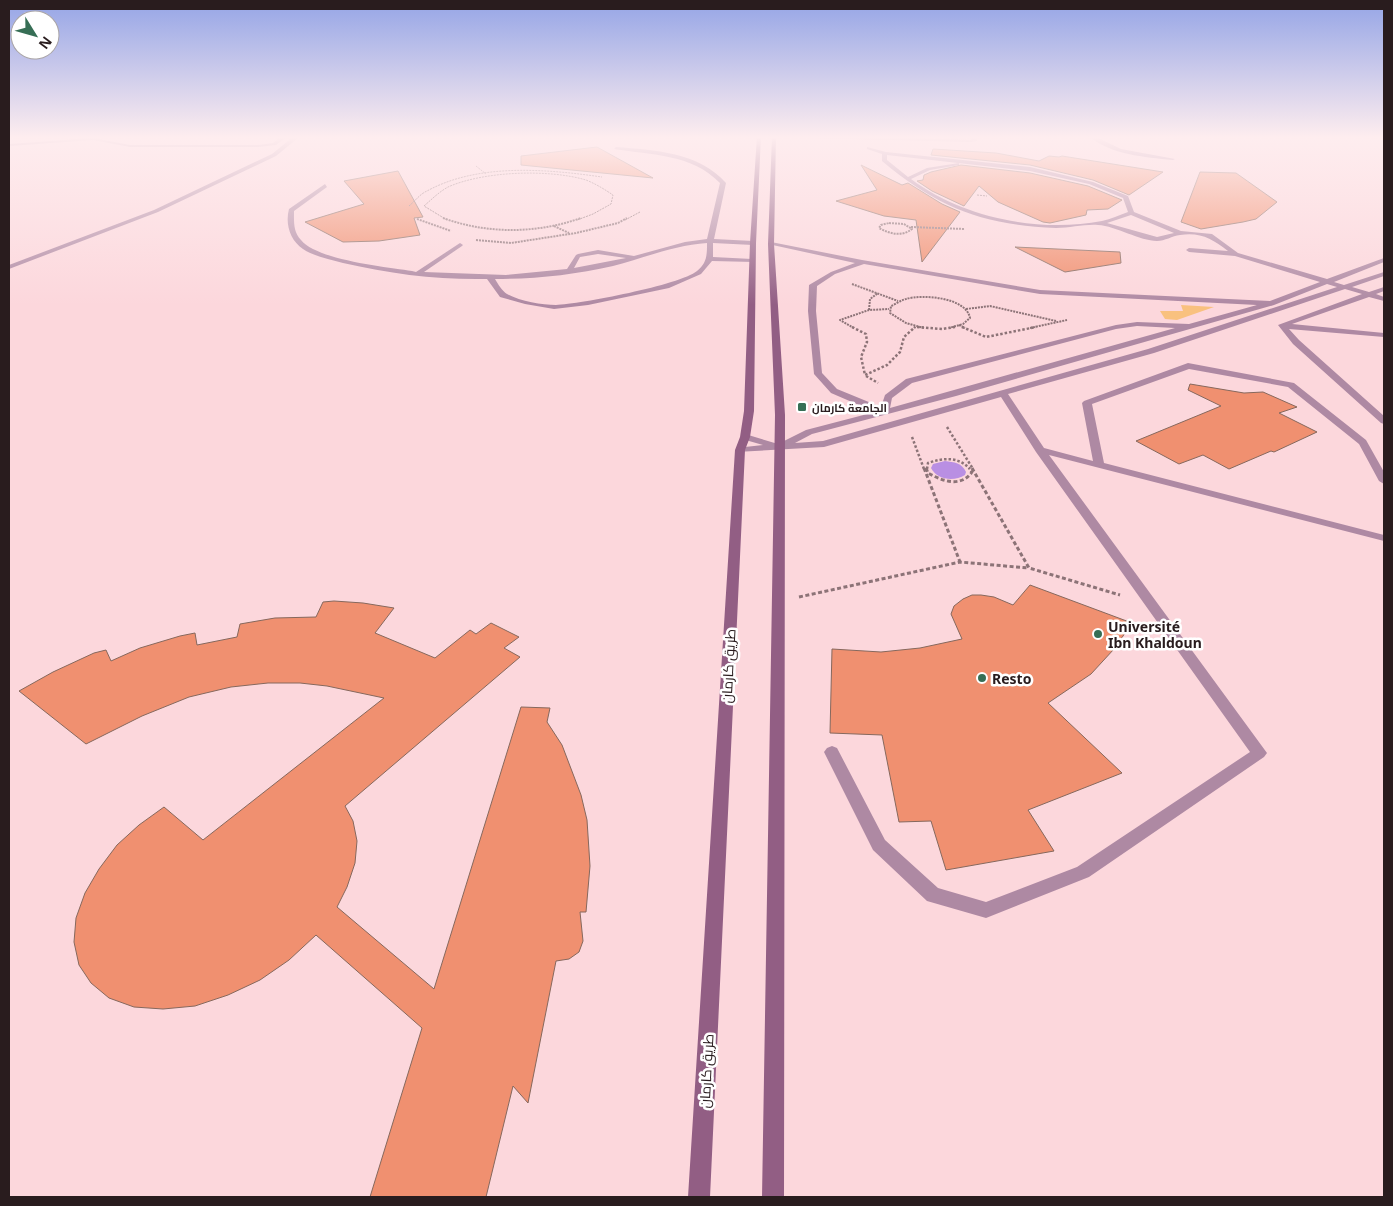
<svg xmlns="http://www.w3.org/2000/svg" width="1393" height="1206" font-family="'Noto Sans',Cairo,sans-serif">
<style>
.green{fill:#f9c17f}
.water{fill:#b98fe3}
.building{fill:#f09070;stroke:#86685d}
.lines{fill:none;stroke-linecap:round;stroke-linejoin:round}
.path-far3{stroke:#8c7377;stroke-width:1;stroke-dasharray:2 1;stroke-linecap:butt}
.path-far2{stroke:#8c7377;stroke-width:2;stroke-dasharray:2 1;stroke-linecap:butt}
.path-far1{stroke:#8c7377;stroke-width:2.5;stroke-dasharray:2.5 2;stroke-linecap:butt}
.path{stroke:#8c7377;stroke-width:3;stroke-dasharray:4 2.5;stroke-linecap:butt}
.lane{fill:#ae89a3;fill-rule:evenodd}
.street{fill:#ae89a3;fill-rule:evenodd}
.secondary{fill:#925e84;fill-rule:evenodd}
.poi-dot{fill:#366e55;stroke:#fff;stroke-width:2}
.labels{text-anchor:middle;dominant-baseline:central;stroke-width:5;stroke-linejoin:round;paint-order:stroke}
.far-poi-label{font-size:11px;font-weight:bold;fill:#291c1e;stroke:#fff;text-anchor:start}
.poi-label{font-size:14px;font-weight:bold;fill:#291c1e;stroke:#fff;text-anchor:start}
.street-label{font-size:14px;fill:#291c1e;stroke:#fff}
</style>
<rect width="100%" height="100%" fill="#fcd7dc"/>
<!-- green -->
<path class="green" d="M1181 305 1214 307 1177 320 1165 319 1160 311H1183Z"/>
<!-- water -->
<path class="water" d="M945 461C954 462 962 463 966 472L965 475C954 482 937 480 931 468L933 464Z"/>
<!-- building -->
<g class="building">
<path d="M597 147 653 178 521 165V156Z"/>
<path d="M933 149 996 153 1039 161 1049 156 1059 157 1062 156 1163 172 1129 195 1093 180 1030 165 931 155Z"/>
<path d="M861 165 902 185 908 183 942 204 960 212 922 262 916 220 884 216 836 201 877 190Z"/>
<path d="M961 165 1030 173 1088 186 1122 200 1108 209 1087 210 1086 215 1050 223 1043 222 998 202 979 186 964 206 932 191 917 181 923 180 924 175 931 172Z"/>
<path d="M398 171 423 217 414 218 420 235 379 241 343 242 305 222 364 204 344 181Z"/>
<path d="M1200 172 1236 173 1277 202 1256 219 1243 222 1201 229 1181 222Z"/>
<path d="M1015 247 1120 252 1121 263 1065 272Z"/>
<path d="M1190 384 1244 393 1263 392 1297 407 1279 413 1317 432 1274 452 1271 451 1229 469 1203 455 1179 464 1136 441 1221 406 1188 390Z"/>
<path d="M1030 585 1132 623 1114 649 1091 674 1048 703 1122 773 1028 810 1054 851 946 870 931 821 899 822 882 735 830 733 832 649 881 652 920 648 962 639 951 614 954 606 963 599 972 595H981L994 597 1013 605Z"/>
<path d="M334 601 363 603 394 608 375 633 435 658 470 630 476 634 491 623 519 637 504 648 520 657 345 806 353 821 357 841 355 863 347 887 337 907 434 989 521 707 550 708 547 722 562 745 581 795 587 820 590 866 586 912H580L583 941 579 952 569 959 556 961 528 1103 513 1086 486 1197H370L422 1028 316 935 289 960 260 980 228 995 195 1006 163 1009 134 1007 109 998 91 983 79 965 74 942 76 918 85 893 99 869 117 845 139 825 164 807 203 840 384 698 327 686 300 683H268L231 687 189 697 142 716 86 744 19 691 53 672 94 653 106 650 111 661 140 648 180 636 195 633 197 645 237 637 240 624 275 618 316 617 323 602Z"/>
</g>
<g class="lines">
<!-- path-far3 -->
<g class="path-far3">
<path d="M476 166 486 174"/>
<path d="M977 195 987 196"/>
<path d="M409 206C415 201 420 194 427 191 478 163 546 169 602 177"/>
<path d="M447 220 424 206C432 199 439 192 448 187 484 171 549 169 586 180 596 184 604 189 613 195L611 204 593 214 577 220"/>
<path d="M625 220 640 212"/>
</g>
<!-- path-far2 -->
<g class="path-far2">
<path d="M443 218C487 234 536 234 581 218"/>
<path d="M417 219 451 231"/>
<path d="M889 223 904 224 912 229C902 237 890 234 879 228L881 225Z"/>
<path d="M554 226 569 233"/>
<path d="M911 227 965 229"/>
<path d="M476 240 511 243 576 233 618 223 627 218"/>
<path d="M852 284 898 301"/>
<path d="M966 309 990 306 1056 321"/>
<path d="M869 310 870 299 878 293"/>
<path d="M959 325 965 328"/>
<path d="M854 328 840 320 869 310 889 309"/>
<path d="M914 328 916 326"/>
<path d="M924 328 906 323 890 313 891 306C896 304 901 300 906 299 922 294 966 297 970 318L963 324 949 328"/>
<path d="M1030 328 1067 320"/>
</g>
<!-- path-far1 -->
<g class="path-far1">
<path d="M852 327 866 334 867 342 861 357 865 375 887 365 900 352 904 337 915 327"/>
<path d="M917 327 942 329 955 327"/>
<path d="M962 327 986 337 1036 327"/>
<path d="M866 376 878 383"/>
<path d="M947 427 973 469"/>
<path d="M912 437 924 469"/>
<path d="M927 469 928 463C943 458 958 456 970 469"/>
</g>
<!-- path -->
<g class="path">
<path d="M924 468 960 562"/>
<path d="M926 468 928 473C942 481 961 488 972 472L969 468"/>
<path d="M972 468 1029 568 1120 595"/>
<path d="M799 597 960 562 1028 568"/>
</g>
<!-- lane -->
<g class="lane">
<path d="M807 136 971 140V136H1005L976 138 977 141 971 142 772 137Z"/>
<path d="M1088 136H1094L1121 149 1175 159 1173 160C1144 157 1112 155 1088 136Z"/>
<path d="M616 147C654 150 699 152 726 183L714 239 753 241 756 243 753 245 713 243V257L752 259 755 261 754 262 712 261 701 274 669 288 588 305 554 309 525 304 500 297 487 279C438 280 391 274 343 263 330 259 315 257 303 249 290 240 285 224 289 209L325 184 327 187 294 211C294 221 293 232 301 240 317 260 386 267 412 271L416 272 460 243 463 245 462 246 424 272 506 275 567 269 576 255 578 254 598 250 634 256 685 242 707 239 720 183C692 154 652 155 614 149ZM707 243C707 255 707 263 697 271 680 285 580 304 556 305 542 305 519 301 507 294 502 291 498 284 495 279 534 279 574 275 613 266 644 258 675 245 707 243ZM598 254 626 258 574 268 580 257Z"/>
</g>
<!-- street -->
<g class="street">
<path d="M282 136H288L276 145 258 147H130L93 140 9 146V144L93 138 130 145H258L273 143Z"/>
<path d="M294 136H761V137L298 138 276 156 158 212 9 269V265L154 210 272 154Z"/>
<path d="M867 147 886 152 1030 167 1093 182 1128 196 1134 212 1181 231 1212 234 1238 253 1327 279 1384 258V262L1334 282 1344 285 1384 272V276L1352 287 1369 292 1384 287V291L1376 294 1384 297V301L1369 297 1292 324 1384 333V337L1289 329 1299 340 1384 416V424L1381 423 1293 344 1278 325 1362 294 1345 289 1154 353 1008 394 1044 448 1093 461 1082 403 1084 401 1188 363 1294 383 1366 440 1384 472V484L1379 481 1359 444 1288 387 1189 369 1092 404 1104 463 1384 535V541L1049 455 1267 753 1264 757 1089 877 986 918 927 901 873 850 824 752 827 748 832 746 837 748 885 840 938 888 986 902 1077 867 1250 752 1036 452 1001 397 824 447 736 452V448L763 445 742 439V435L745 434 778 444 806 430 875 412 831 393 814 374 808 311 809 285 831 272 855 263 768 244 771 242 862 260 1040 290 1270 301 1320 282 1235 256 1189 252 1186 250 1189 248 1228 251C1212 239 1201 232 1180 235 1172 236 1165 241 1157 241 1140 241 1116 226 1098 225 1085 224 1070 228 1056 228 983 225 938 208 882 161V154L867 149ZM887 155 1030 171 1089 184 1123 198 1128 212C1119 215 1111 219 1102 221 1039 233 963 218 911 179L930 170 959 165V163L927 168 908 177 887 160ZM1131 215 1174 233 1157 237 1107 223ZM864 264 1040 294 1257 305 1189 324 1137 322 1116 325 906 379 885 395 881 407 837 389 822 373 816 311 817 286 835 274ZM1327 284 1337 287 1148 349 823 441 795 443 812 434 956 396 1274 305ZM1137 326 1175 328 890 408 892 398 912 383 1116 329Z"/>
</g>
<!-- secondary -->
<g class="secondary">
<path d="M757 136H761L756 243 754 411 750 437 745 450 710 1197H688L735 450 740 437 744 411 750 243Z"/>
<path d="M772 136H776L774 244 785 415 784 1197H762L775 415 768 244Z"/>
</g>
</g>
<!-- sky -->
<linearGradient id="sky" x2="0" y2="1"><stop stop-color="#95a5e6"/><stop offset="0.45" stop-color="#feedef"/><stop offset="1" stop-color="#feedef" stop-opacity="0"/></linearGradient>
<rect width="1393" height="305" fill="url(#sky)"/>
<!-- markers -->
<g class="poi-dot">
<rect x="797" y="402" width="10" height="10" rx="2.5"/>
<circle cx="1098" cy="634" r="5"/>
<circle cx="982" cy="678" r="5"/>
</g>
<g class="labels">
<!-- far-poi labels -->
<g class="far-poi-label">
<text x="812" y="407">الجامعة كارمان</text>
</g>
<!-- poi labels -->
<g class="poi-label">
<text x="1108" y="626">Université<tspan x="1108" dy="16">Ibn Khaldoun</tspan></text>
<text x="992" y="678">Resto</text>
</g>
<!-- street labels -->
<g class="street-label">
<text transform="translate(728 666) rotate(-87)">طريق كارمان</text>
<text transform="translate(706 1071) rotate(-87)">طريق كارمان</text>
</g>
</g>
<!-- border -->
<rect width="1393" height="1206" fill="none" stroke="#291c1e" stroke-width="20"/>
<!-- north arrow -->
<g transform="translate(35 35) rotate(127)"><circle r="24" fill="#ffffff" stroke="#a9a4a5"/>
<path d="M0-4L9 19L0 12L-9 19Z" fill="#366e55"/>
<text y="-8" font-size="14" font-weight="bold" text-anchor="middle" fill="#291c1e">N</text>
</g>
</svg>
